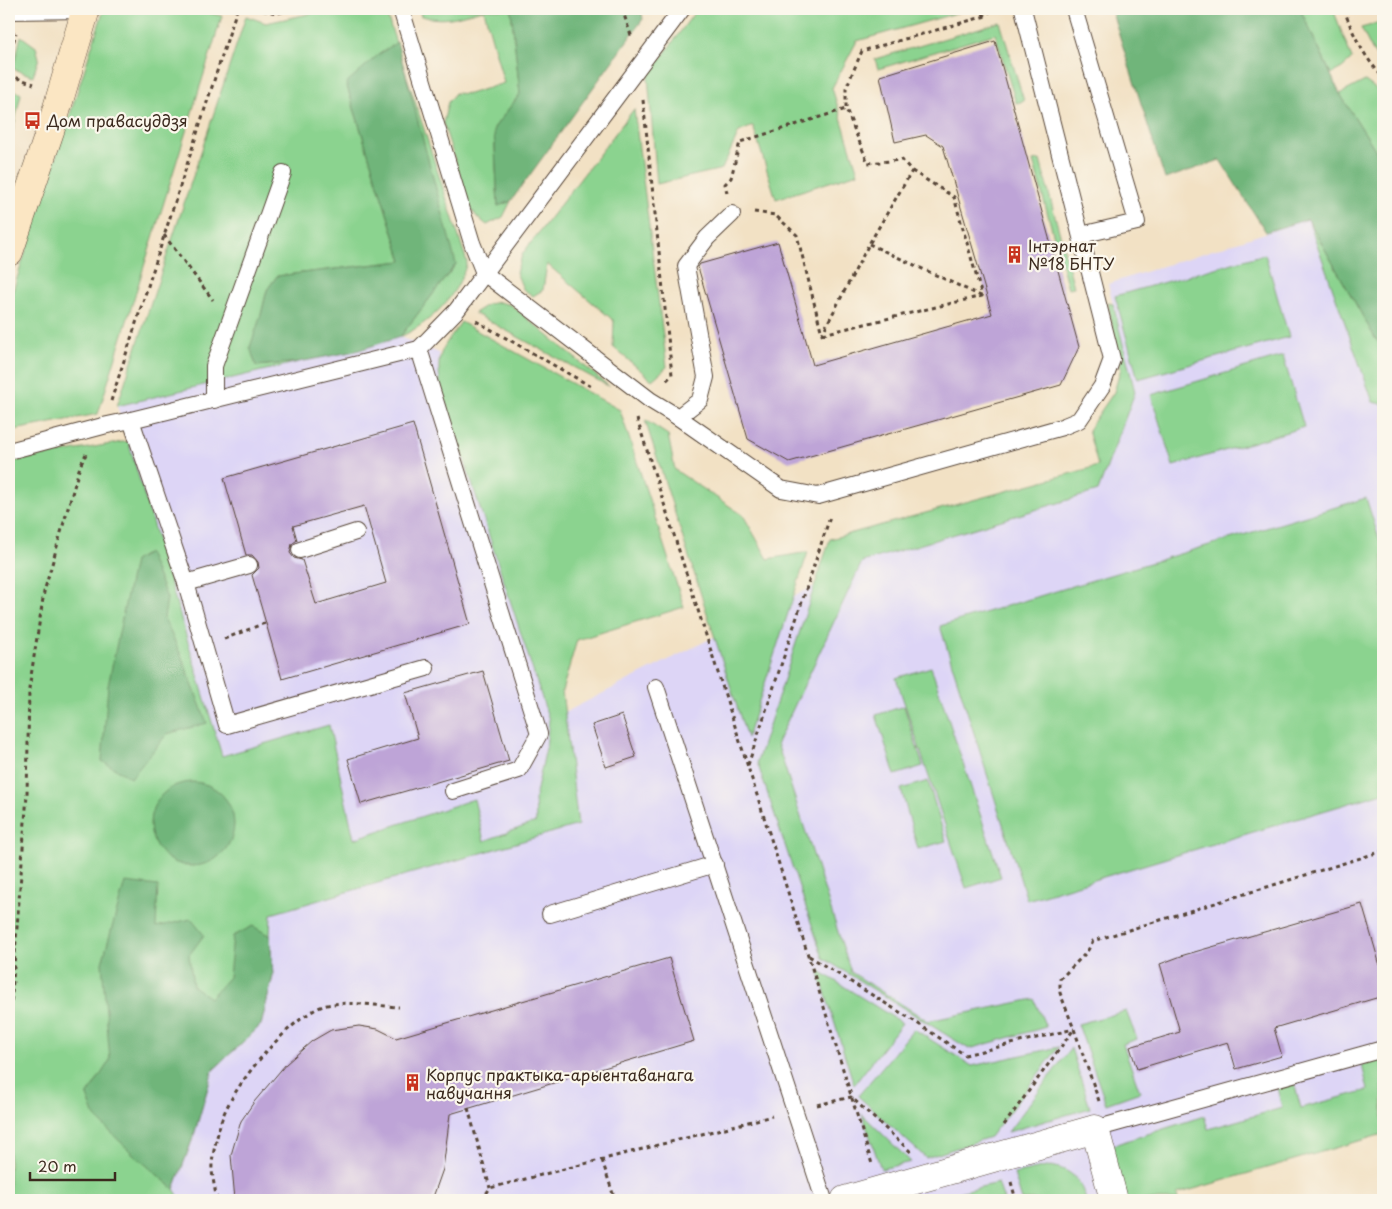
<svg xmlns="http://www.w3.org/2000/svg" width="1392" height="1209" font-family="'Playpen Sans',sans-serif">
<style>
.built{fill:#ddd5f6}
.green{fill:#8bd38f;stroke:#637e56}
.forest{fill:#70b57a;stroke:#56704c}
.building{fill:#bea4d7;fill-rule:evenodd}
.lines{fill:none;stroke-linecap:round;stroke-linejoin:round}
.lane-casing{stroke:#564537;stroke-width:18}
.street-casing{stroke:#564537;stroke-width:29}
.secondary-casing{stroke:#564537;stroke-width:29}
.path{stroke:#564537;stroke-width:3;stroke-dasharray:4 4;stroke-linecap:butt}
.lane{stroke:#fff;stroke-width:16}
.street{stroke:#fff;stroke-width:28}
.secondary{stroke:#fbe6c3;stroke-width:28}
.labels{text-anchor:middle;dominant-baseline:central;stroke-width:4.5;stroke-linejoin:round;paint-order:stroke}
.poi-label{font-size:16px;fill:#3b2a1e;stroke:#fbf7ec;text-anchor:start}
</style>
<rect width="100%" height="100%" fill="#fbf7ec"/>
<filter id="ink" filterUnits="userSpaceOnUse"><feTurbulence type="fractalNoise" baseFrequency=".02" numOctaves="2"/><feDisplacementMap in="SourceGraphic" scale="10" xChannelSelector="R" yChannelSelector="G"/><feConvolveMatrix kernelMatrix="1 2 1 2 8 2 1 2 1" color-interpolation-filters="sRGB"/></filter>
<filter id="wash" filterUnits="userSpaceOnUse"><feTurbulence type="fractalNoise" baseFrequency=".0096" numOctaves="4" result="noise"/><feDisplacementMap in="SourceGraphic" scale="20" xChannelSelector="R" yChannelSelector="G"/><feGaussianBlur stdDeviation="1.12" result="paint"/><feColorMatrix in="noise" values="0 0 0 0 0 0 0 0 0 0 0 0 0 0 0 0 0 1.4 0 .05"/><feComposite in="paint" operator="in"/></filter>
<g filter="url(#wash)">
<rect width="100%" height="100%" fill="#f2e1c4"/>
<!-- built -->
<path class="built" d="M1308 219 1373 402 1383 404V1134L1177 1194 1178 1200H35L93 462 128 441 117 406 299 362 356 351 400 337 439 353 438 369 550 720 862 562 1098 491 1135 392 1108 284Z"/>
<!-- green -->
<g class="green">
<path d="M104 9H193L222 16 98 414 9 431V303Z"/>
<path d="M332 9H385L467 262C458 296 432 322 400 337L456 264 346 83 402 261 277 276 267 290 261 315 257 366 299 362 117 406 246 16 266 23Z"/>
<path d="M419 9H511L520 94 494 128 498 206 511 201 503 217 487 225 477 217 470 207 443 123 448 102 455 93 469 94 504 83 484 10C458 15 449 23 421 16Z"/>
<path d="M697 9H960L964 11 857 41 832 88 858 173 776 199 753 126 739 132 722 169 657 184 648 76Z"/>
<path d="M1300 9H1333L1352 59 1342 68 1331 74Z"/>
<path d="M1000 22 1024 101 1016 103 995 34 878 69 875 59Z"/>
<path d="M1383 22V67L1372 50 1361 28Z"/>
<path d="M21 36 36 47 39 58 33 76 13 69Z"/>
<path d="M1365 81 1383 94V162L1340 94Z"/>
<path d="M9 87 21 94 9 149Z"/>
<path d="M634 109 667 367 652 380 613 347 614 321 547 264 543 290 533 296 523 289 516 272 523 253Z"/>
<path d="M1040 160 1074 287 1068 288 1033 161Z"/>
<path d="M1308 219 1375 338 1383 348V404L1373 402Z"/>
<path d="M1265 254 1289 337 1138 379 1115 296Z"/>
<path d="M499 302 511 305 610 387 474 313 488 304Z"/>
<path d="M1108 303 1113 304 1135 392 1098 491 862 562 777 743 851 972 928 1021 1034 999 1046 1027 969 1049 823 958 757 762 830 539 1098 466 1088 430 1114 392 1121 368Z"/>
<path d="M461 322 620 410 684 607 577 640 562 691 578 825 271 914 270 936 273 976 261 1025 213 1070 194 1135 174 1189 181 1200H9V462L128 441 222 756 329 725 354 839 474 799 484 841 536 822 535 798 546 748 549 720 441 388C435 352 442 350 461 322Z"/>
<path d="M1283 356 1304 427 1173 466 1151 395Z"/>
<path d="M645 420 668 435 675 470 743 515 768 559 808 552 747 738Z"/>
<path d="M1366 498 1383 551V793L1027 900 940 626Z"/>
<path d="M931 667 1001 877 966 888 896 678Z"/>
<path d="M904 706 923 766 895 775 876 715Z"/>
<path d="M928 781 946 841 918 849 901 789Z"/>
<path d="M818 970 902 1023 854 1085Z"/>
<path d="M1126 1011 1137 1039 1123 1044 1140 1092 1106 1104 1078 1024Z"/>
<path d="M914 1029 972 1066 1059 1047 990 1137 926 1158 858 1096Z"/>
<path d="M1071 1048 1090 1108 1008 1132Z"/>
<path d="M1382 1059 1383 1134 1177 1194 1178 1200H1123L1107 1147 1204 1116 1208 1129 1282 1108 1277 1088 1294 1083 1301 1108 1368 1090 1362 1065Z"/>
<path d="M862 1114 911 1162 881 1169Z"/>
<path d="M1051 1166C1072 1170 1080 1179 1086 1200H1022L1014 1174Z"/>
<path d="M998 1183 1004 1200H962L959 1192Z"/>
</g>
<!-- forest -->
<g class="forest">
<path d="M511 9H641L643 19 511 201 498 206 494 128 520 94Z"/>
<path d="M1111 9H1300L1340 94 1383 162V348L1375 338 1308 219 1266 232 1220 160 1165 179Z"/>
<path d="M397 42 456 264 400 337 356 351 299 362 256 366 250 347 261 315 267 290 277 276 402 261 346 83 378 55Z"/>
<path d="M148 553 167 598 164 618 181 655 207 723 167 734 131 778 102 761 108 686 134 561Z"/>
<circle cx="192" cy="824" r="42"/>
<path d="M125 882 158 886 156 927 191 919 204 935 189 955 193 986 210 998 229 977 233 936 253 926 270 936 273 976 261 1025 213 1070 194 1135 174 1189 132 1153 95 1117 87 1096 110 1060 102 963Z"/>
</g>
<g id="blocks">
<!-- building -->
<g class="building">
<path d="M995 41 1079 347 1061 385 789 462 748 439 698 267 700 264 778 242 813 365 992 314 943 146 926 135 895 142 880 76Z"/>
<path d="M413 424 470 624 282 679 252 575 259 568 258 562 252 555H246L224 478ZM364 506 386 583 316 604 302 560 294 558 290 553 292 544 297 540 293 526Z"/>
<path d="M483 671 509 761 361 804 348 759 418 738 405 693Z"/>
<path d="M622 715 636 757 606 767 592 725Z"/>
<path d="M1362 904 1383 976V996L1274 1028 1282 1056 1236 1069 1228 1042 1137 1069 1130 1047 1180 1032 1160 964 1184 955Z"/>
<path d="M669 958 694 1041 450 1114 443 1169 432 1200H235L231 1155 241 1121 254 1102 286 1064 312 1041 331 1030 359 1026 378 1029 396 1038Z"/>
</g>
</g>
</g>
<g filter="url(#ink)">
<use href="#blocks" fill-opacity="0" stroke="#564537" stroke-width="1"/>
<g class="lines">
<defs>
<g id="lane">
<path d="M401 9 472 243 484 273 650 400 678 417 700 400 706 377 686 266 707 238 732 214"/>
<path d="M1074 9 1137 222 1081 235"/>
<path d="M9 11 86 10"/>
<path d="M419 349 457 310 682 9"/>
<path d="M214 400V366L283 173"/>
<path d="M678 417 781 489 818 496 1062 427 1079 420 1102 386 1112 359 1023 9"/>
<path d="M131 420 186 583 227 725 426 668"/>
<path d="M9 451 103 426 131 420 419 349 539 734 519 770 453 791"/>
<path d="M300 550 356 532"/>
<path d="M186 583 249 565"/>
<path d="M656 687 824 1200"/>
<path d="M550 914 715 864"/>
<path d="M1095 1129 1383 1049"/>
</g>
<path id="street" d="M845 1200 1095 1129 1114 1200"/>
<path id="secondary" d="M9 252 52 125 86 9"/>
</defs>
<!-- lane casing -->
<use href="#lane" class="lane-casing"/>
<!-- street casing -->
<use href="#street" class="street-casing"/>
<!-- secondary casing -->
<use href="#secondary" class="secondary-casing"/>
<!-- path -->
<g class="path">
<path d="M255 9 277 13 297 9"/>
<path d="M622 9 632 38"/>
<path d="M976 9 986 16 992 9"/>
<path d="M1344 9C1352 33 1365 59 1383 77"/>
<path d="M9 57 16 33"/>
<path d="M9 75 34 84"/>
<path d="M643 100 672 375 665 382"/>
<path d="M727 193 725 184 731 178 740 142 846 109"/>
<path d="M754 212 775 215 797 235 822 334 869 244 912 171 902 160 868 163 846 109V88L862 51 986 16"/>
<path d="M164 235 213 300"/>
<path d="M869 244 981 296"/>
<path d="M476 321 592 387"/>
<path d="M823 334 982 296 954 197 912 171"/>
<path d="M111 401 237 9"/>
<path d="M637 419 808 955 872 1164"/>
<path d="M224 639 265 623"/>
<path d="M748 765 830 517"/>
<path d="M809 956 914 1021 965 1055 1074 1029"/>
<path d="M9 1033 27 795 29 689 44 592 80 466 86 454"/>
<path d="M1099 1101 1074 1029 1060 993V979L1087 952 1093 941 1383 851"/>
<path d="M817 1105 851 1097 911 1152"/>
<path d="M468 1108 490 1188"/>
<path d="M1004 1125 1074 1029"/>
<path d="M602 1160 615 1200"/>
<path d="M1011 1182 1016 1200"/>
<path d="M217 1200C215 1190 213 1180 212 1170 211 1159 217 1137 220 1125 229 1089 288 1019 323 1006 341 1000 379 1006 399 1007"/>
<path d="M482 1200 490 1188 772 1116"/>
</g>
<!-- lane -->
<use href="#lane" class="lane"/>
<!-- street -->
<use href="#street" class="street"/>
<!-- secondary -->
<use href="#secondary" class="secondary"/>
</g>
</g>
<!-- icons -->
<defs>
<symbol id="bus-bare" viewBox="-9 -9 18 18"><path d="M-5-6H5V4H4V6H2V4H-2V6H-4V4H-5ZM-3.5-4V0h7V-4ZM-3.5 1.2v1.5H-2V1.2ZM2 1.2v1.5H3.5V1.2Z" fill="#c8321e" stroke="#fbf7ec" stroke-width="2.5" paint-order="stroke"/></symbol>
<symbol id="building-bare" viewBox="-9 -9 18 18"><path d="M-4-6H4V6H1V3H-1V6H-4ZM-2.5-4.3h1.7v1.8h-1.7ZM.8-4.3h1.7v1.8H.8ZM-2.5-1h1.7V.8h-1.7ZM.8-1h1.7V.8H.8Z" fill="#c8321e" stroke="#fbf7ec" stroke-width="2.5" paint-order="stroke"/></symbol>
</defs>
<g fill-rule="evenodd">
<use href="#bus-bare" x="20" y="108" width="25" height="25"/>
<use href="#building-bare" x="1002" y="242" width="25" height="25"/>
<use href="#building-bare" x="400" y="1070" width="25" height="25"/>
</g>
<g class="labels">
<!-- poi labels -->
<g class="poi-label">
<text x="47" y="120">Дом правасуддзя</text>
<text x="1028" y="245">Інтэрнат<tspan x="1028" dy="18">№18 БНТУ</tspan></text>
<text x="426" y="1074">Корпус практыка-арыентаванага<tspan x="426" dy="18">навучання</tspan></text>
</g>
</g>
<!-- margin -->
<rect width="1392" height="1209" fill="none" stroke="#fbf7ec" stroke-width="30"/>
<!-- scale -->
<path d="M30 1172v8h85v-8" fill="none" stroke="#3b2a1e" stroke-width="2.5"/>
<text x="38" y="1172" font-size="15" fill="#3b2a1e" stroke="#fbf7ec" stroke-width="4" paint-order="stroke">20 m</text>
</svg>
